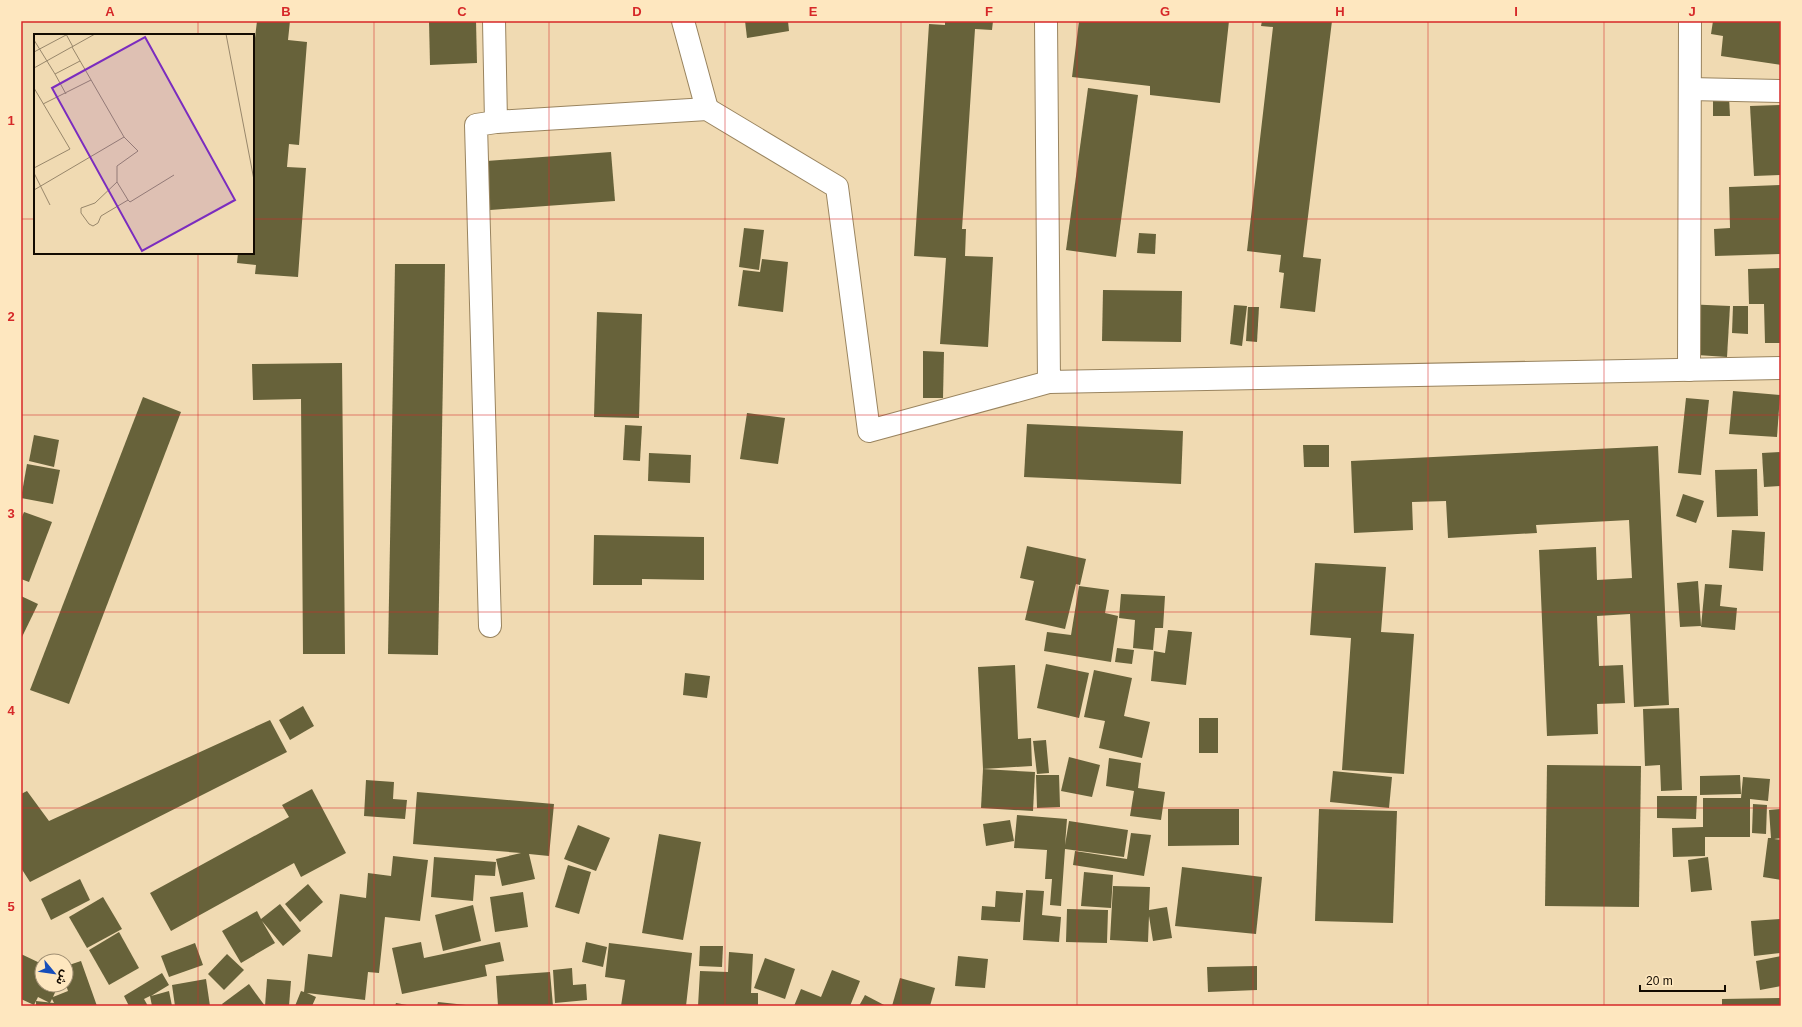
<svg xmlns="http://www.w3.org/2000/svg" width="1802" height="1027" font-family="Helvetica,'Noto Sans Arabic',sans-serif">
<style>
.building{fill:#67623a}
.lines{fill:none;stroke-linecap:round;stroke-linejoin:round}
.minor-casing{stroke:#99845f;stroke-width:24}
.minor{stroke:#fff;stroke-width:22}
.grid{fill:none;stroke:#d62828;stroke-width:1;stroke-opacity:0.55}
.inset-road{fill:none;stroke:#98876b;stroke-width:1}
.view{fill:#7b2cbf;fill-opacity:0.15;stroke:#7b2cbf;stroke-width:2}
.inset-edge{fill:none;stroke:#130b01;stroke-width:2}
.neatline{fill:none;stroke:#d62828;stroke-width:1.5}
.grid-label{font-size:13px;text-anchor:middle;font-weight:bold;fill:#d62828}
</style>
<rect width="100%" height="100%" fill="#f0dab2"/>
<!-- building -->
<g class="building">
<path d="M257 21H290L288 40 307 42 299 145 289 144 287 167 306 168 298 277 255 274 256 265 237 263 238 253H253V38H255Z"/>
<path d="M429 21H476L477 63 430 65Z"/>
<path d="M745 21H788L789 31 747 38Z"/>
<path d="M945 21H993L992 30 975 29 962 229H966L965 256 993 257 988 347 940 344 946 258 914 256 929 24 945 25Z"/>
<path d="M1079 21H1229L1220 103 1150 95V86L1072 77Z"/>
<path d="M1262 21H1332L1303 257 1321 259 1315 312 1280 308 1284 273 1279 272 1281 255 1247 251 1273 27 1261 26Z"/>
<path d="M1713 21H1781V65L1721 56 1723 36 1711 34Z"/>
<path d="M1088 88 1138 95 1116 257 1066 250Z"/>
<path d="M1713 97H1729L1730 116H1713Z"/>
<path d="M1781 105V175L1754 176 1750 106Z"/>
<path d="M611 152 615 201 477 211 473 162Z"/>
<path d="M1781 185V254L1715 256 1714 229 1730 228 1729 187Z"/>
<path d="M744 228 764 230 759 270 739 267Z"/>
<path d="M1139 233 1156 234 1155 254 1137 253Z"/>
<path d="M762 259 788 262 783 312 738 306 743 270 760 272Z"/>
<path d="M395 264H445L438 655 388 654Z"/>
<path d="M1781 268V343H1765L1764 304H1749L1748 269Z"/>
<path d="M1103 290 1182 291 1181 342 1102 341Z"/>
<path d="M1684 304 1730 306 1727 357 1682 354Z"/>
<path d="M1234 305 1247 306 1242 346 1230 344Z"/>
<path d="M1733 306H1748V334L1732 333Z"/>
<path d="M1248 307H1259L1257 342 1246 341Z"/>
<path d="M597 312 642 314 639 418 594 417Z"/>
<path d="M923 351 944 352 943 398H923Z"/>
<path d="M342 363 345 654H303L301 399 253 400 252 364Z"/>
<path d="M1733 391 1780 395 1777 437 1729 434Z"/>
<path d="M143 397 181 412 69 704 30 690Z"/>
<path d="M1686 398 1709 400 1701 475 1678 473Z"/>
<path d="M747 413 785 418 778 464 740 459Z"/>
<path d="M1027 424 1183 431 1181 484 1024 477Z"/>
<path d="M625 425 642 426 640 461 623 460Z"/>
<path d="M34 435 59 440 54 467 29 461Z"/>
<path d="M1303 445H1329V467H1304Z"/>
<path d="M1658 446 1669 705 1634 707 1630 614 1597 616 1599 666 1623 665 1625 703 1597 704 1598 734 1547 736 1539 550 1596 547 1597 580 1632 578 1629 520 1536 525 1537 533 1448 538 1446 501 1412 502 1413 530 1354 533 1351 461Z"/>
<path d="M1781 452V486L1764 487 1762 453Z"/>
<path d="M649 453 691 455 690 483 648 481Z"/>
<path d="M27 464 60 470 53 504 21 498Z"/>
<path d="M1757 469 1758 516 1717 517 1715 470Z"/>
<path d="M1683 494 1704 501 1696 523 1676 516Z"/>
<path d="M24 512 52 522 29 582 21 579V519Z"/>
<path d="M1732 530 1765 532 1763 571 1729 568Z"/>
<path d="M594 535 704 537V580L642 579V585H593Z"/>
<path d="M1027 546 1086 559 1080 585 1076 584 1065 629 1025 620 1034 581 1020 578Z"/>
<path d="M1315 563 1386 567 1381 632 1414 634 1404 774 1342 770 1351 638 1310 635Z"/>
<path d="M1698 581 1701 626 1680 627 1677 583Z"/>
<path d="M1705 584 1722 585 1720 606 1737 608 1735 630 1701 627Z"/>
<path d="M1079 586 1109 590 1105 613 1118 616 1111 662 1044 651 1047 632 1071 635Z"/>
<path d="M1121 594 1165 596 1163 628H1155L1153 650 1133 648 1135 620 1119 618Z"/>
<path d="M21 596 38 604 21 639Z"/>
<path d="M1168 630 1192 632 1186 685 1151 681 1154 651 1165 653Z"/>
<path d="M1117 648 1134 650 1132 664 1115 662Z"/>
<path d="M1046 664 1089 673 1079 718 1037 708Z"/>
<path d="M1015 665 1018 739 1031 738 1032 766 983 769 978 667Z"/>
<path d="M1094 670 1132 678 1124 716 1150 722 1142 758 1099 748 1105 721 1084 717Z"/>
<path d="M685 673 710 676 707 698 683 695Z"/>
<path d="M303 706 314 726 290 740 279 720Z"/>
<path d="M1679 708 1682 790 1661 791 1660 765 1645 766 1643 709Z"/>
<rect x="1199" y="718" width="19" height="35"/>
<path d="M270 720 287 752 30 882 21 868V794L27 791 49 821Z"/>
<path d="M1046 740 1049 773 1037 774 1033 741Z"/>
<path d="M1069 757 1100 765 1092 797 1061 791Z"/>
<path d="M1109 758 1141 763 1138 788 1165 792 1161 820 1130 816 1134 791 1106 786Z"/>
<path d="M1547 765 1641 766 1639 907 1545 906Z"/>
<path d="M983 769 1035 772 1033 811 981 808Z"/>
<path d="M1333 771 1392 777 1389 808 1330 802Z"/>
<path d="M1036 775H1059L1060 807 1037 808Z"/>
<path d="M1740 775 1741 794 1700 795V776Z"/>
<path d="M1743 777 1770 779 1768 801 1750 799V837H1705V856L1673 857 1672 828 1703 827V798H1741Z"/>
<path d="M366 780 394 782 393 799 407 800 405 819 364 816Z"/>
<path d="M312 789 346 853 301 877 294 863 171 931 150 893 289 817 282 805Z"/>
<path d="M417 792 554 804 549 856 529 854 535 879 502 886 496 859 521 853 413 844Z"/>
<path d="M1657 796H1697L1696 819 1657 818Z"/>
<path d="M1753 804 1767 805 1766 834 1752 833Z"/>
<path d="M1168 809H1239V845L1168 846Z"/>
<path d="M1319 809 1397 811 1393 923 1315 921Z"/>
<path d="M1781 809V838L1774 839 1781 840V880L1763 877 1768 838H1771L1769 810Z"/>
<path d="M1017 815 1067 819 1065 845 1069 821 1128 830 1124 857 1065 849 1061 906 1050 905 1052 879H1045L1047 850 1014 848Z"/>
<path d="M1010 820 1014 841 986 846 983 824Z"/>
<path d="M578 825 610 838 596 871 564 859Z"/>
<path d="M1131 833 1151 835 1144 876 1073 865 1075 851 1127 859Z"/>
<path d="M659 834 701 842 683 940 642 933Z"/>
<path d="M393 856 428 860 420 921 385 917 379 973 368 972 365 1000 307 993 316 997 312 1006H295L301 991 304 992 308 954 332 957 340 894 366 898 368 873 391 876Z"/>
<path d="M434 857 496 862 495 876 475 875 473 901 431 897Z"/>
<path d="M1708 857 1712 890 1691 892 1688 860Z"/>
<path d="M568 865 591 872 579 914 555 907Z"/>
<path d="M1182 867 1262 877 1256 934 1175 926Z"/>
<path d="M1084 872 1113 875 1111 908 1081 906Z"/>
<path d="M80 879 90 900 51 920 41 899Z"/>
<path d="M308 884 323 902 300 922 285 904Z"/>
<path d="M1113 886 1150 887 1149 910 1167 907 1172 938 1153 941 1149 916 1148 942 1110 940Z"/>
<path d="M1026 890 1044 891 1042 915 1061 917 1059 942 1023 940Z"/>
<path d="M996 891 1023 893 1020 922 981 920 982 906 995 907Z"/>
<path d="M523 892 528 927 495 932 490 897Z"/>
<path d="M103 897 122 929 87 948 69 917Z"/>
<path d="M280 904 301 931 283 946 262 921 275 943 241 963 222 931 257 911 261 919Z"/>
<path d="M473 905 481 941 443 951 435 915Z"/>
<path d="M1067 909 1108 910 1107 943 1066 942Z"/>
<path d="M1781 919V953L1754 956 1751 921Z"/>
<path d="M119 932 139 968 109 985 89 950Z"/>
<path d="M421 942 424 958 500 942 504 961 485 965 487 976 402 994 392 948Z"/>
<path d="M586 942 607 947 603 967 582 962Z"/>
<path d="M195 943 203 965 169 977 161 956Z"/>
<path d="M609 943 692 953 686 1006H621L625 980 605 977Z"/>
<path d="M700 946H723L722 967 699 966Z"/>
<path d="M729 952 753 954 751 993H758V1006H698L700 971 728 972Z"/>
<path d="M21 954 42 964V985H50L57 988 53 997 68 991 66 985V966L81 961 97 1006H36V1001L54 1003 52 999 50 1003 38 997 34 1005 21 999Z"/>
<path d="M227 954 244 970 224 990 208 974Z"/>
<path d="M958 956 988 959 985 988 955 986Z"/>
<path d="M1781 956V986L1760 990 1756 961Z"/>
<path d="M765 958 795 969 785 999 754 988Z"/>
<path d="M1257 966V990L1208 992 1207 967Z"/>
<path d="M572 968 573 985 586 984 587 1000 555 1003 553 970Z"/>
<path d="M832 970 860 981 850 1006H794L801 989 821 997Z"/>
<path d="M550 972 553 1006H498L496 976Z"/>
<path d="M162 973 169 985 151 996 169 991 172 1006H152L150 996 144 999 148 1006H129L124 996Z"/>
<path d="M900 978 935 988 930 1006H892Z"/>
<path d="M206 979 210 1006H175L172 985Z"/>
<path d="M267 979 291 981 289 1006H265Z"/>
<path d="M249 984 265 1006H223L222 1004Z"/>
<path d="M865 995 886 1006H859Z"/>
<path d="M1781 998V1006H1722V999Z"/>
<path d="M438 1002 466 1005V1006H437Z"/>
<path d="M396 1003 407 1005V1006H395Z"/>
</g>
<g class="lines">
<defs>
<g id="minor">
<path d="M494 21 496 122 707 109 837 187 869 431 1049 382"/>
<path d="M683 21 707 109"/>
<path d="M1046 21 1049 382 1781 368"/>
<path d="M1690 89 1781 91"/>
<path d="M1689 370 1690 21"/>
<path d="M490 626 476 125 496 122"/>
</g>
</defs>
<!-- minor casing -->
<use href="#minor" class="minor-casing"/>
<!-- minor -->
<use href="#minor" class="minor"/>
</g>
<!-- grid -->
<path class="grid" d="M198 21V35M374 21V1006M549 21V1006M725 21V1006M901 21V1006M1077 21V1006M1253 21V1006M1428 21V1006M1604 21V1006M21 219H35M253 219H1781M198 253V1006M21 415H1781M21 612H1781M21 808H1781"/>
<!-- overview -->
<g transform="translate(34 34)">
<rect width="220" height="220" fill="#f0dab2"/>
<path class="inset-road" d="M32 0 39 13M192 0 220 146M0 6 21 40M0 18 32 1M0 34 61 0M0 54 36 115 0 134M32 60 21 40 46 27M9 70 57 46M0 139 16 171M83 148 94 166 67 182 64 189 59 192 55 190 47 179V174L61 169 83 148V132L104 117 90 103M0 156 90 103 38 13M94 166 96 168 140 141"/>
<path class="view" d="M111 3 201 166 108 217 18 54Z"/>
<rect width="220" height="220" class="inset-edge"/>
</g>
<!-- border -->
<rect width="1802" height="1027" fill="none" stroke="#fee7bf" stroke-width="44"/>
<!-- north arrow -->
<g transform="translate(54 973) rotate(119)"><circle r="19" fill="#fee7bf" stroke="#a08f73"/>
<path d="M0-3L7 15L0 10L-7 15Z" fill="#174eba"/>
<text y="-6" font-size="11" font-weight="bold" text-anchor="middle" fill="#130b01">ش</text>
</g>
<!-- scale -->
<path d="M1640 985v6h85v-6" fill="none" stroke="#130b01" stroke-width="2"/>
<text x="1646" y="985" font-size="12" fill="#130b01" stroke="#fee7bf" stroke-width="3" paint-order="stroke">20 m</text>
<rect x="22" y="22" width="1758" height="983" class="neatline"/>
<g class="grid-label">
<text x="110" y="16">A</text>
<text x="286" y="16">B</text>
<text x="462" y="16">C</text>
<text x="637" y="16">D</text>
<text x="813" y="16">E</text>
<text x="989" y="16">F</text>
<text x="1165" y="16">G</text>
<text x="1340" y="16">H</text>
<text x="1516" y="16">I</text>
<text x="1692" y="16">J</text>
<text x="11" y="125">1</text>
<text x="11" y="321">2</text>
<text x="11" y="518">3</text>
<text x="11" y="715">4</text>
<text x="11" y="911">5</text>
</g>
</svg>
